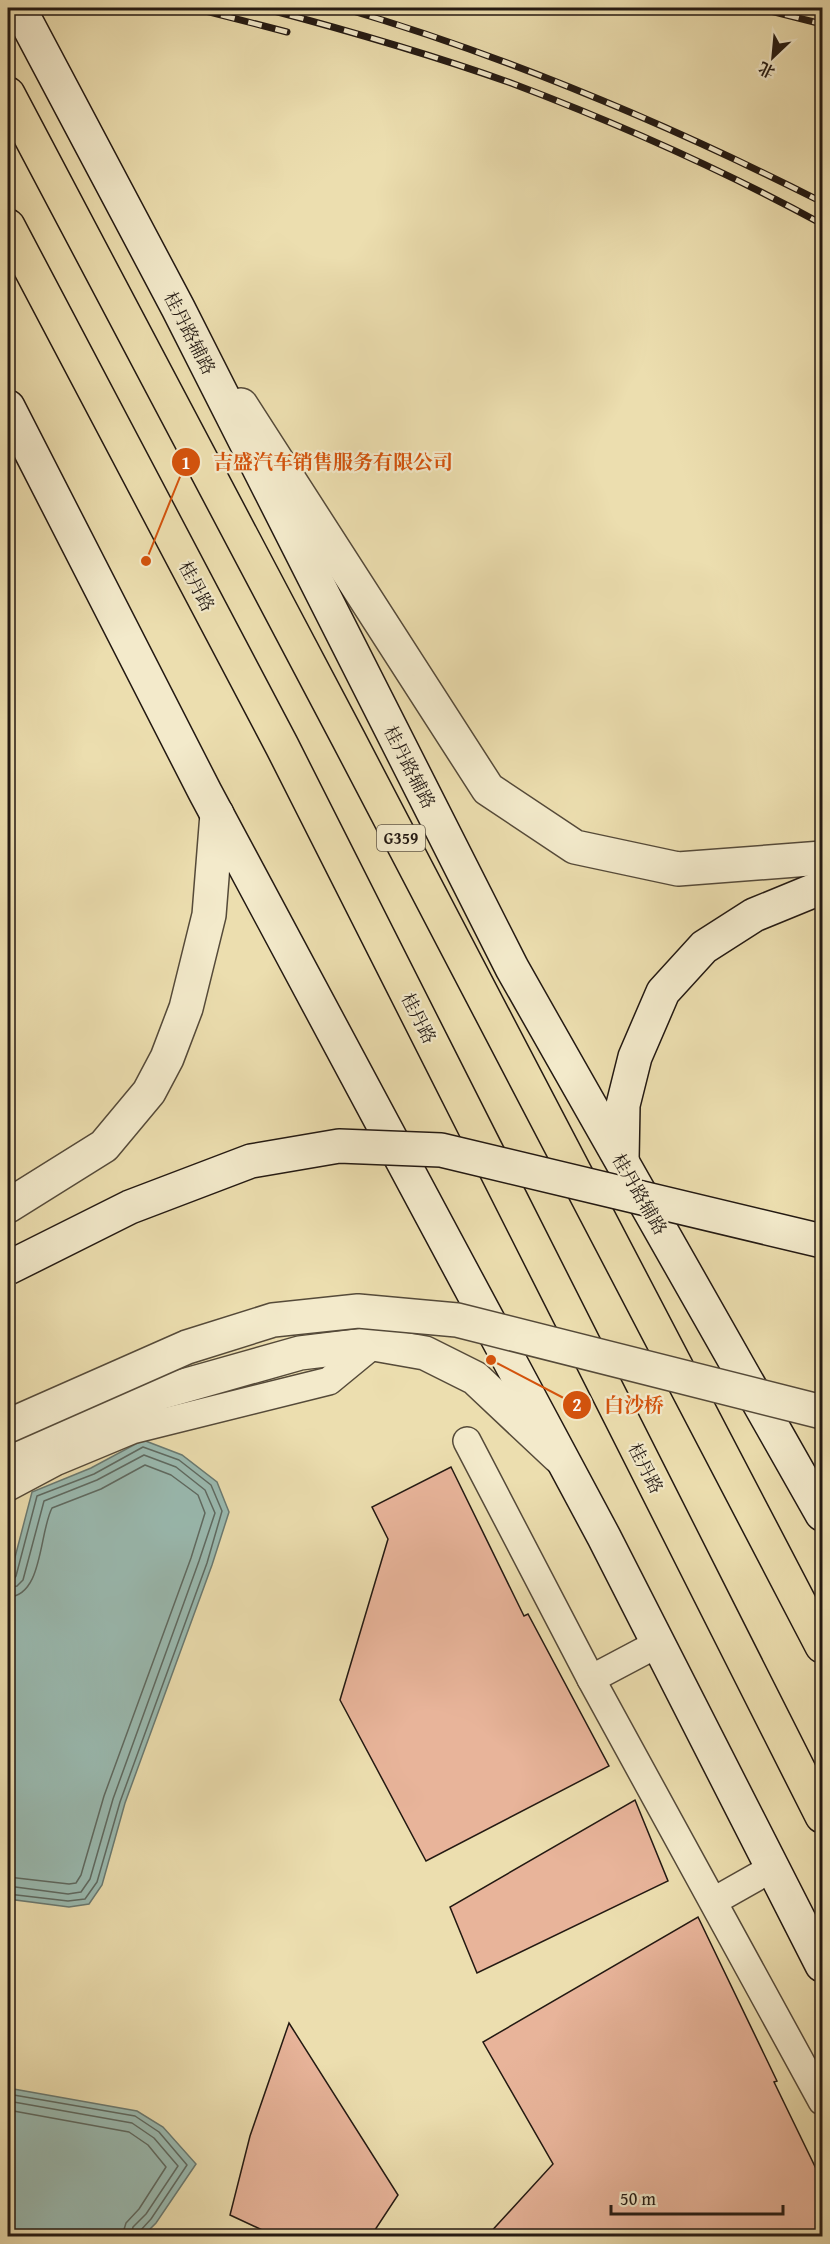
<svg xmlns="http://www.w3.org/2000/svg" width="830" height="2244" font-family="'Gentium Book Plus','Noto Serif SC',serif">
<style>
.water{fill:#9abbb2;stroke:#6a7a72;stroke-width:1.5}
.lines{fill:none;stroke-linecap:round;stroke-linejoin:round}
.shore{stroke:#5e6a62;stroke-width:1.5}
.building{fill:#e8b49a;stroke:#231912;stroke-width:1.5}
.minor-casing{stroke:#554a39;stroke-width:30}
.tertiary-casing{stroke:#554a39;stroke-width:36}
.secondary-casing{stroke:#231912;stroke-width:36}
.trunk-casing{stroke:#231912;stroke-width:36}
.minor{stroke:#f3eacb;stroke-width:27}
.tertiary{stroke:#f3eacb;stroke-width:33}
.secondary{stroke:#f3eacb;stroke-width:33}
.trunk{stroke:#ecdeaf;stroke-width:33}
.rail-casing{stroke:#231912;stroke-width:7}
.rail{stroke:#f3eacb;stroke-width:4.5;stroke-dasharray:14;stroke-linecap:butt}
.tertiary-bridge-casing{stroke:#554a39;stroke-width:36;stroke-linecap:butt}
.secondary-bridge-casing{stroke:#231912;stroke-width:36;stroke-linecap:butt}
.tertiary-bridge{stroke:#f3eacb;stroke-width:33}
.secondary-bridge{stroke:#f3eacb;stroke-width:33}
.labels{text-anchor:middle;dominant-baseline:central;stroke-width:4.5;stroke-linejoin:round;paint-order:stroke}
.shield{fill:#f3eacb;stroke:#61584a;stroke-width:1.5}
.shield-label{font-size:16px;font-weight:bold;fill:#231912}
.street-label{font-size:18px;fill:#231912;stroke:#f3eacb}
.leader{fill:none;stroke:#d4530d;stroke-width:2}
.callout-dot{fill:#d4530d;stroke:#f3eacb;stroke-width:2}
.mark-label{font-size:18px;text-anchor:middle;font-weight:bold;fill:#fff}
.callout-label{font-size:20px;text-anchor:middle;font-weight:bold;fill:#d4530d;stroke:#f3eacb;stroke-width:4.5;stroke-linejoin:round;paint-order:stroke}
</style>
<rect width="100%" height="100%" fill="#ecdeaf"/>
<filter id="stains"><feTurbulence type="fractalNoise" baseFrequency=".00333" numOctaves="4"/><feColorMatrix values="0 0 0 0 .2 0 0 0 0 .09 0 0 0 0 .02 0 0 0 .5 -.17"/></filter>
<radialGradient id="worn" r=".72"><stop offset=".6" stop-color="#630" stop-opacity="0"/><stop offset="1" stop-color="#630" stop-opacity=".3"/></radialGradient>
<!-- water -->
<g class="water">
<path d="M143 1440 182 1455 217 1482 229 1512 212 1565 125 1803 102 1885 89 1904 69 1907 8 1899V1584L32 1492 91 1468Z"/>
<path d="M8 2088 137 2111 163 2127 196 2164 156 2223 143 2236H8Z"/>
</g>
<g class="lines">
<!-- shore -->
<g class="shore">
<path d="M8 1581 13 1580 16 1576 37 1496 94 1474 143 1447 179 1460 211 1485 222 1511 207 1563 120 1802 97 1882 85 1899 68 1901 8 1894"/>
<path d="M8 1588 17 1586 23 1580 44 1501 97 1480 144 1455 176 1467 205 1490 215 1513 199 1561 113 1799 90 1879 81 1892 68 1894 8 1886"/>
<path d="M8 1597C43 1596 39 1533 52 1508L101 1489 145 1465 171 1475 198 1495 205 1513 191 1558 104 1796 81 1875 76 1883 69 1884 8 1877"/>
<path d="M8 2094 135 2116 159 2132 187 2165 151 2219 140 2231 139 2236"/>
<path d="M8 2101 132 2123 154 2138 178 2166 146 2214 133 2227 131 2236"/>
<path d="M8 2110 129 2132 148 2145 166 2167 139 2209 126 2223 122 2236"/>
</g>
</g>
<!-- building -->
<g class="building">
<path d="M451 1467 524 1616 528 1614 609 1766 426 1861 340 1700 388 1539 372 1507Z"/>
<path d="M635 1800 668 1881 477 1973 450 1907Z"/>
<path d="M698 1917 777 2081 774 2082 822 2181V2236H487L553 2164 483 2042Z"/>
<path d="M289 2023 398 2195 371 2236H275L230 2215 250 2136Z"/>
</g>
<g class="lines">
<defs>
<g id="minor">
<path d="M467 1441 591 1679 822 2101"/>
<path d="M8 1487 55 1462 132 1430 329 1381 374 1344"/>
<path d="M591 1679 659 1643"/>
<path d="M714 1901 774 1867"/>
</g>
<g id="tertiary">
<path d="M241 405 488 789 575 847 678 869 822 858"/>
<path d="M8 1206 104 1146 149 1092 167 1058 186 1008 209 915 217 814"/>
<path d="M8 1461 162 1392 300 1353 374 1344 425 1353 475 1378 559 1457"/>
</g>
<g id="secondary">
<path d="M19 8 178 308 512 968 822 1514"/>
<path d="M8 407 205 792 604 1537 822 1965"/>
<path d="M622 1160 623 1105 635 1057 663 992 704 947 754 915 815 890 822 891"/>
</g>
<g id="trunk">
<path d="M8 94 348 738 822 1646"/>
<path d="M8 226 282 746 822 1816"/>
</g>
</defs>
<!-- minor casing -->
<use href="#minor" class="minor-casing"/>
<!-- tertiary casing -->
<use href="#tertiary" class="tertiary-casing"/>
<!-- secondary casing -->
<use href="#secondary" class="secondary-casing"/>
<!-- trunk casing -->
<use href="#trunk" class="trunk-casing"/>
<!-- minor -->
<use href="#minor" class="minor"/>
<!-- tertiary -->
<use href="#tertiary" class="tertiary"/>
<!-- secondary -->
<use href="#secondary" class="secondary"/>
<!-- trunk -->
<use href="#trunk" class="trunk"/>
<defs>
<g id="rail">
<path d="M194 8 287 32"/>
<path d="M263 8C346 30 430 54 511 83 617 123 723 170 822 224"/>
<path d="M343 8C509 57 668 124 822 202"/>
<path d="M758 8 822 24"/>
</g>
</defs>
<!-- rail casing -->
<use href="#rail" class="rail-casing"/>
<!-- rail -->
<use href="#rail" class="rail"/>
<defs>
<path id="tertiary-bridge" d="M8 1426 187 1347 273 1320 358 1311 457 1320 822 1412"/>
<path id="secondary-bridge" d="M8 1268 130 1207 251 1161 339 1146 441 1150 822 1241"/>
</defs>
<!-- tertiary-bridge casing -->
<use href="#tertiary-bridge" class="tertiary-bridge-casing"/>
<!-- secondary-bridge casing -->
<use href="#secondary-bridge" class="secondary-bridge-casing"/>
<!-- tertiary-bridge -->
<use href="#tertiary-bridge" class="tertiary-bridge"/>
<!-- secondary-bridge -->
<use href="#secondary-bridge" class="secondary-bridge"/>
</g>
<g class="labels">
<!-- shield labels -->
<rect class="shield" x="377" y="825" width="48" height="26" rx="4.5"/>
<g class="shield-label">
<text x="401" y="838">G359</text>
</g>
<!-- street labels -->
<g class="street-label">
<text transform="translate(190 333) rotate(63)">桂丹路辅路</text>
<text transform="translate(197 586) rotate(62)">桂丹路</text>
<text transform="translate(410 767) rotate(63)">桂丹路辅路</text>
<text transform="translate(419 1018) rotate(63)">桂丹路</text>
<text transform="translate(640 1194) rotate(60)">桂丹路辅路</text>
<text transform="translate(646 1468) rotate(63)">桂丹路</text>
</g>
</g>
<!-- callouts -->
<path class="leader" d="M146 561L186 462M491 1360L577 1405"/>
<g class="callout-dot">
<circle cx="146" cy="561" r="6"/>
<circle cx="491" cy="1360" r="6"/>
<circle cx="186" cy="462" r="15"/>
<circle cx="577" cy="1405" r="15"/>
</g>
<g class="mark-label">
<text x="186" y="469">1</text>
<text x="577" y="1411">2</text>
</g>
<g class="callout-label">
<text x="333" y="469">吉盛汽车销售服务有限公司</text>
<text x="634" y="1412">白沙桥</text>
</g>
<!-- margin -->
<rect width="830" height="2244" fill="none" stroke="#ecdeaf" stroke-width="30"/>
<rect x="9" y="9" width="812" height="2226" fill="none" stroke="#231912" stroke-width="3"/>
<rect x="15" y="15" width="800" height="2214" fill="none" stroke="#231912" stroke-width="1.5"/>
<!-- north arrow -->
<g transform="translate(773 57) rotate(206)" stroke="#f3eacb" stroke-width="4.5" paint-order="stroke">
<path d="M0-4.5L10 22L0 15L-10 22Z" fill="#231912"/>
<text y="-9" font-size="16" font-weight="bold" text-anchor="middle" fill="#231912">北</text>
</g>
<!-- scale -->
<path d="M611 2205v9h172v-9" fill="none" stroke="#231912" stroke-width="3"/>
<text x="620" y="2205" font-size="18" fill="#231912" stroke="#f3eacb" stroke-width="4.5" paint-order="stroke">50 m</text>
<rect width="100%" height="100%" filter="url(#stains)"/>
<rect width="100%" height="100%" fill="url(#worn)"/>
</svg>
